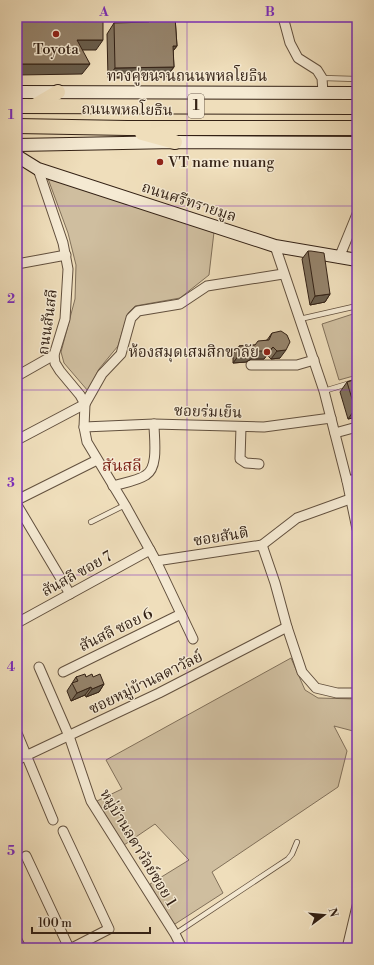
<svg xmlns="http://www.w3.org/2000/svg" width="374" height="965" font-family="'Libre Bodoni','Noto Serif Thai',serif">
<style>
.green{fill:#cfbe9f;stroke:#81705a}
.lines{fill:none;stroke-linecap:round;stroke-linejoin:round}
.lane-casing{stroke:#62503e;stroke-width:6}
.street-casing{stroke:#62503e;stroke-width:11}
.secondary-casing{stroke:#332115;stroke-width:14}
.primary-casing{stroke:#332115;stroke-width:16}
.lane{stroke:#f5ead3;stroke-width:4.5}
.street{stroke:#f5ead3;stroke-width:9}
.secondary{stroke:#f5ead3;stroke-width:12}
.primary{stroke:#efdebb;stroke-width:14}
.wall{fill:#80715c;stroke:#332115}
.shaded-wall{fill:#685c4b;stroke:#332115}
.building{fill:#95836b;stroke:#332115}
.grid{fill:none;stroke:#7b2cbf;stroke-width:1;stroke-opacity:0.55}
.poi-dot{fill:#8f2418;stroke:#f5ead3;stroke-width:1.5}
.labels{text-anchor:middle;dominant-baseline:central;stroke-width:3;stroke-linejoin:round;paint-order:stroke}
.shield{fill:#f5ead3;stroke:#6d5d4e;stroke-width:1}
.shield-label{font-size:14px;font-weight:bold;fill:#332115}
.poi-label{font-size:15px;fill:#332115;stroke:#f5ead3}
.street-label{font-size:15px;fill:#332115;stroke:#f5ead3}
.neighbourhood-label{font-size:16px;fill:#7a1f14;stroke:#f5ead3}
.neatline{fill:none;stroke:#7b2cbf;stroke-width:1.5}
.grid-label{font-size:13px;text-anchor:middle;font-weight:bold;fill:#7b2cbf}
</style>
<rect width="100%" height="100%" fill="#efdebb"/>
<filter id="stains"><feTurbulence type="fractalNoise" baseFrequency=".005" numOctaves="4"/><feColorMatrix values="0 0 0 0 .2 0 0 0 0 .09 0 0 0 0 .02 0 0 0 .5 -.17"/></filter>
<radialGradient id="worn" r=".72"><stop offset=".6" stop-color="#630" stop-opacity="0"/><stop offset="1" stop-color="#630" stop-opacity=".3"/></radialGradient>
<!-- green -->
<g class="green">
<path d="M47 176 214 232 209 275 180 298 135 306 128 313 118 346 99 369 88 391 64 363 61 352 75 299 76 265 68 233Z"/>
<path d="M356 313 357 375 339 380 322 324Z"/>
<path d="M291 658 305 690 318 698 357 699V732L334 726 347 751 338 787 212 872 223 893 175 924 171 922 150 884 189 860 155 824 124 845 97 801 122 789 106 760Z"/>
</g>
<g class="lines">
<defs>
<g id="lane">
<path d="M322 78 357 79"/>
<path d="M300 319 357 306"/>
<path d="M324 391 357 381"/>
<path d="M91 522 125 505"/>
<path d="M175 934 288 859 292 854 297 842"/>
</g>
<g id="street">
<path d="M283 17 290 43 298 58 317 70 322 78 323 93"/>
<path d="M38 169 63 243 68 269 65 319 54 355 55 363 60 371 80 395 85 404 84 427 87 442 125 505 156 561 193 639"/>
<path d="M275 246 324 391 347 481 357 529"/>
<path d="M339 258 357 214"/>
<path d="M17 264 66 255"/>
<path d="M251 365H297L314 360"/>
<path d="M17 376 54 355"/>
<path d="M84 427 154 424 264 427 331 418"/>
<path d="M241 427 240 459 246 463 259 464"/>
<path d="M335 433 357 427"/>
<path d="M17 440 85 404 102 374 121 354 131 318 138 311 180 304 207 286 283 274"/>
<path d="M347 481 357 479"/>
<path d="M113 486C123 483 137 481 146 475 159 467 154 438 154 424"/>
<path d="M17 500 97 460"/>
<path d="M17 505 70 594"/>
<path d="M262 545 275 583 287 627 302 672 316 688 337 693H357"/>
<path d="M156 561 262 545 297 518 350 499"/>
<path d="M17 623 150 550"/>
<path d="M39 667 69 736 91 801 175 934 182 948"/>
<path d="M63 672 181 614"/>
<path d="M17 733 53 820"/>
<path d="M17 760 159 693 287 627"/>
<path d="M63 831 109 929 72 948"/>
<path d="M26 856 69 948"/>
<path d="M17 940 21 948"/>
<path d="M347 948 357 906"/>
</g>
<g id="secondary">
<path d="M17 92 357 93"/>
<path d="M17 145 175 142 357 143"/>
<path d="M17 156 38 169 275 246 357 260"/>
</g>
<g id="primary">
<path d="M36 105 58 92"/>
<path d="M17 106 357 107"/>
<path d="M17 126 127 128H357"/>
<path d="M142 133 175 142"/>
</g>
</defs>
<!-- lane casing -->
<use href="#lane" class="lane-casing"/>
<!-- street casing -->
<use href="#street" class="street-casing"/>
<!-- secondary casing -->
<use href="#secondary" class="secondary-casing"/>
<!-- primary casing -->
<use href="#primary" class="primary-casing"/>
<!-- lane -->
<use href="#lane" class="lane"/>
<!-- street -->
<use href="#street" class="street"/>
<!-- secondary -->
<use href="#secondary" class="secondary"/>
<!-- primary -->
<use href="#primary" class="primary"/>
</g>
<!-- wall -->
<g class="wall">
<path d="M141 17H175L177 46 173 51 174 67 166 77 108 78 107 34 114 23H141Z"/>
<path d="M308 251 330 294 325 302 310 305 302 259Z"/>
<path d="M272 333 280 358 271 359 267 355 264 359H251L246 362 233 363V354L239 346 255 345 267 340Z"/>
<path d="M357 379V417L348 419 340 392 347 382Z"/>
<path d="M76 677H86L104 684 99 692 86 697 85 695 71 701 67 691Z"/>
</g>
<!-- shaded-wall -->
<g class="shaded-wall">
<path d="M77 40H103L96 50H70Z"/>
<path d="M173 46H177L169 56Z"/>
<path d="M17 64H90L82 74 17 75Z"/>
<path d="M174 67 166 77 108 78 115 68Z"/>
<path d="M330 294 325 302 310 305 315 296Z"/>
<path d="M273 347 264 359H251L246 362 233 363 239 355Z"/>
<path d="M286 350 280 358 271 359 277 351Z"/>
<path d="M357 408V417L348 419 355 409Z"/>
<path d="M104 684 99 692 86 697 92 689Z"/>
<path d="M91 687 85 695 71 701 77 693Z"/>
</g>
<!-- building -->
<g class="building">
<path d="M17 17H103V40H77L90 64H17Z"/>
<path d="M149 17H175L177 46H173L174 67 115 68 114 23 149 22Z"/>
<path d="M308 251H311L324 253 330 294 315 296Z"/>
<path d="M281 331 287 335 290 342 286 350 277 351 273 347 269 351H257L251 354 239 355V346L255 345 258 341 269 340 272 333Z"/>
<path d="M357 379V408L355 409 347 382Z"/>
<path d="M85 674 86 677 92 674 93 677 100 674 104 684 92 689 91 687 77 693 72 683 78 681 76 677Z"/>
</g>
<!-- grid -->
<path class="grid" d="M187 17V948M17 206H357M17 390H357M17 575H357M17 759H357"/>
<!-- markers -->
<g class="poi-dot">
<circle cx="56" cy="34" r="4"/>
<circle cx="160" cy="162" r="4"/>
<circle cx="267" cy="352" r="4"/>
</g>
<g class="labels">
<!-- shield labels -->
<rect class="shield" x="188" y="94" width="16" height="24" rx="3"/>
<g class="shield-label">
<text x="196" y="106">1</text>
</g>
<!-- poi labels -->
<g class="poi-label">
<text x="56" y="49">Toyota</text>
<text x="168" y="162" text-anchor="start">VT name nuang</text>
<text x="259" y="352" text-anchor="end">ห้องสมุดเสมสิกขาลัย</text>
</g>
<!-- street labels -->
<g class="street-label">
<text x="187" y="76">ทางคู่ขนานถนนพหลโยธิน</text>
<text transform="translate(127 110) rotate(1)">ถนนพหลโยธิน</text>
<text transform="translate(189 202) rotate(18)">ถนนศรีทรายมูล</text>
<text transform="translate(48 322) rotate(-82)">ถนนสันสลี</text>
<text transform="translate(208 412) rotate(2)">ซอยร่มเย็น</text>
<text transform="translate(221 537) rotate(-9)">ซอยสันติ</text>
<text transform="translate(77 574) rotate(-29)">สันสลี ซอย 7</text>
<text transform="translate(116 630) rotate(-26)">สันสลี ซอย 6</text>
<text transform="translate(146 683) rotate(-26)">ซอยหมู่บ้านลดาวัลย์</text>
<text transform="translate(138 848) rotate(59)">หมู่บ้านลดาวัลย์ซอย 1</text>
</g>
<!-- neighbourhood labels -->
<g class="neighbourhood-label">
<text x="122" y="466">สันสลี</text>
</g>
</g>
<!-- margin -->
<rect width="374" height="965" fill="none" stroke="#efdebb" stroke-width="44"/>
<!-- north arrow -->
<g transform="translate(324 915) rotate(74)" stroke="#f5ead3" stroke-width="3" paint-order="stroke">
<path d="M0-3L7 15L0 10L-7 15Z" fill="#332115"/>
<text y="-6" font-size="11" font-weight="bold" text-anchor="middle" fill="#332115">N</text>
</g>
<!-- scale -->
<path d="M32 927v6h118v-6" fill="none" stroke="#332115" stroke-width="2"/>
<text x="38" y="927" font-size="12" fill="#332115" stroke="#f5ead3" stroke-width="3" paint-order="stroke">100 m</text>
<rect x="22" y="22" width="330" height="921" class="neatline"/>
<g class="grid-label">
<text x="104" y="16">A</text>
<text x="270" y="16">B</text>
<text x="11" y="119">1</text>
<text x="11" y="303">2</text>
<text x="11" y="487">3</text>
<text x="11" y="671">4</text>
<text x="11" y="855">5</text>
</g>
<rect width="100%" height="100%" filter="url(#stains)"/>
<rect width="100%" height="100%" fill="url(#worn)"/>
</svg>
